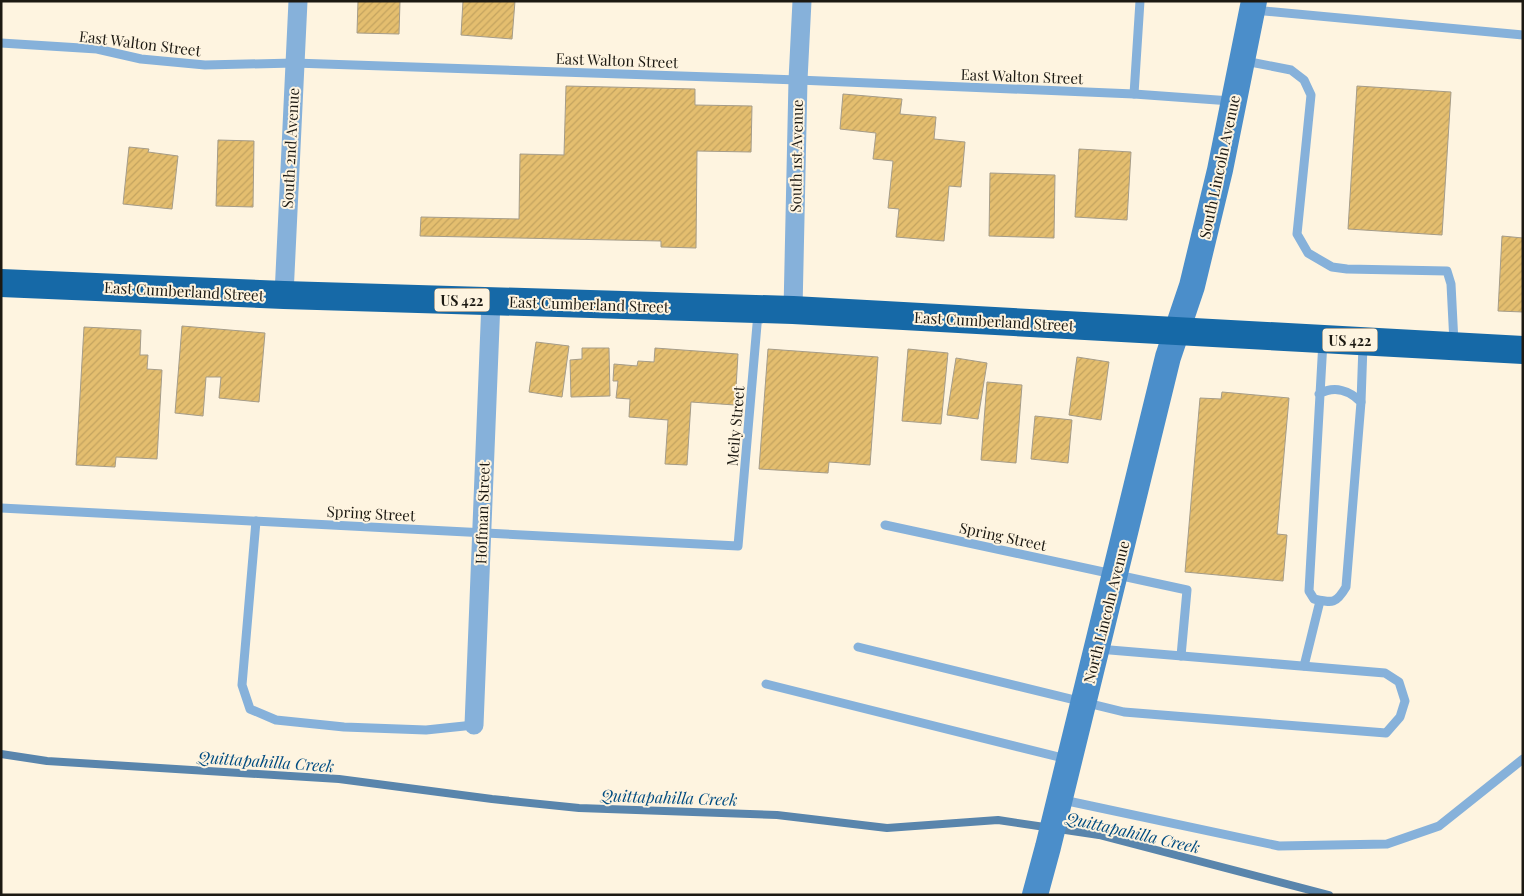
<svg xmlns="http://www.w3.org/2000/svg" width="1524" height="896" font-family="'Playfair Display',serif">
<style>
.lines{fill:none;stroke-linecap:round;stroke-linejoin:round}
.stream{stroke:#5985ac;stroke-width:8}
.building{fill:url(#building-hatch);stroke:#a59c89}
.service{stroke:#86b1da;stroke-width:9}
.minor{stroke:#86b1da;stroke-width:19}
.secondary{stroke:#4b8eca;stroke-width:26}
.trunk{stroke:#1669a7;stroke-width:28}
.labels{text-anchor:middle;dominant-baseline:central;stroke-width:4;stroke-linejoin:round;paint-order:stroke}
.shield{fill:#fef4e0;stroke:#605b50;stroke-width:1}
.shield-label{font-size:14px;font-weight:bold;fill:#1c1912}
.street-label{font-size:15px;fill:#1c1912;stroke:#fef4e0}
.water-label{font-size:16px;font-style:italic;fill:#004c81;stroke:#fef4e0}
</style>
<defs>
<pattern id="building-hatch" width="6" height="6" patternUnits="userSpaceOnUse" patternTransform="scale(1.25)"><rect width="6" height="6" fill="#e4be6f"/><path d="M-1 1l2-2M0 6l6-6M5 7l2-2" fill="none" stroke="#c3a35f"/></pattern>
</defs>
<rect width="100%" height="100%" fill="#fef4e0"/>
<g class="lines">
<!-- stream -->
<path class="stream" d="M1 754 47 761 339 779 492 799 579 808 777 815 887 828 998 820 1099 835 1329 895"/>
</g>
<!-- building -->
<g class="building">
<path d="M358 1H400L399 34 357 33Z"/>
<path d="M463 1H515L512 39 461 35Z"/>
<path d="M566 86 695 89V105L752 106 751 152 697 151 696 248 661 247V241L420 236 421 217 519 219 520 154 564 155Z"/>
<path d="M1357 86 1451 92 1442 235 1348 229Z"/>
<path d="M843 94 902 99 900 114 936 117 934 139 965 142 961 187 949 186 944 241 896 237 899 209 888 208 893 161 873 159 876 133 840 129Z"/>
<path d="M218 140 254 141 253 207 216 206Z"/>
<path d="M129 147 149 149 148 152 178 156 172 209 123 204Z"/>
<path d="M1079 149 1131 152 1127 220 1075 217Z"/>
<path d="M990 173 1055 175 1054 238 989 236Z"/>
<path d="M1502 236 1523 238V312L1498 311Z"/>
<path d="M182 326 265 333 259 402 219 398 221 377H206L203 416 175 413Z"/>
<path d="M84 327 141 330 140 355H148L147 369 162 370 157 459 116 457 115 467 76 465Z"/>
<path d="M536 342 569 346 562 397 529 392Z"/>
<path d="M582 348H609L610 396 571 397 570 360 582 359Z"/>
<path d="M655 348 738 354 735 405 691 402 687 465 665 464 668 420 629 417 630 399 616 398 618 381H613L614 364 637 366 638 361 654 362Z"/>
<path d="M768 349 878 357 870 465 829 462 828 473 759 469Z"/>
<path d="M908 349 948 353 941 424 902 421Z"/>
<path d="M1077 357 1109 362 1101 420 1069 415Z"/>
<path d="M956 358 987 363 978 419 947 415Z"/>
<path d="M987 382 1022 385 1016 463 981 460Z"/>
<path d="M1222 392 1289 398 1277 534 1287 535 1283 581 1185 572 1200 398 1221 399Z"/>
<path d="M1035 416 1072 420 1068 463 1031 459Z"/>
</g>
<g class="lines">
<!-- service -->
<g class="service">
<path d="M1254 10 1523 35"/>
<path d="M1 43 97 49 141 59 205 65 294 63 798 80 1134 94 1231 101"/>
<path d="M1245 61 1291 70 1304 80 1311 95 1297 234 1308 253 1332 267 1347 269 1447 271 1451 284 1454 343"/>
<path d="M1134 94 1140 1"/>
<path d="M1319 394C1335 385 1350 391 1361 402L1346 587C1336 604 1333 603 1314 599L1309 591 1323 341"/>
<path d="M1361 402 1363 345"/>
<path d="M1 508 738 546 758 313"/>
<path d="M256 521 242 685 250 709 276 720 344 727 426 730 474 725"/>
<path d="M885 525 1187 590 1181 656"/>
<path d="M858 647 1124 712 1386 733 1400 717 1405 701 1399 682 1385 673 1098 649"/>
<path d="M1304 666 1320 601"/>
<path d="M766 684 1067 759"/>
<path d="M1063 800 1279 846 1387 844 1439 826 1523 759"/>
</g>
<!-- minor -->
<g class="minor">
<path d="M284 295 298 1"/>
<path d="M793 310 798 80 802 1"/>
<path d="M474 725 491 301"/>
</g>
<!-- secondary -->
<path class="secondary" d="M1035 895 1048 847 1168 357 1192 286 1220 170 1254 1"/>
<!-- trunk -->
<path class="trunk" d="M1 283 284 295 793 310 1523 350"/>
</g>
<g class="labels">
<!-- shield labels -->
<g class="shield">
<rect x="434.5" y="288.5" width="55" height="23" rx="4"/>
<rect x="1322.5" y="328.5" width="55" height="23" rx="4"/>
</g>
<g class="shield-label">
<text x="462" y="300">US 422</text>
<text x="1350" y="340">US 422</text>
</g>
<!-- street labels -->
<g class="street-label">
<text transform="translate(140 43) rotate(7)">East Walton Street</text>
<text transform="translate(617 60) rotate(2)">East Walton Street</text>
<text transform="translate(1022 76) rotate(2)">East Walton Street</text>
<text transform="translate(290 148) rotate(-87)">South 2nd Avenue</text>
<text transform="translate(796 156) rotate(-89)">South 1st Avenue</text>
<text transform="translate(1219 167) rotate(-78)">South Lincoln Avenue</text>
<text transform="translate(184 291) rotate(3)">East Cumberland Street</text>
<text transform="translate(589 304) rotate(2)">East Cumberland Street</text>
<text transform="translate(994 321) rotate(3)">East Cumberland Street</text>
<text transform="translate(735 426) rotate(-85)">Meily Street</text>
<text transform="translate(371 513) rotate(3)">Spring Street</text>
<text transform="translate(482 513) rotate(-88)">Hoffman Street</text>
<text transform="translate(1003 536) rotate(12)">Spring Street</text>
<text transform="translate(1106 612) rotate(-76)">North Lincoln Avenue</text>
</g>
<!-- water labels -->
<g class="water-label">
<text transform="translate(266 761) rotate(4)">Quittapahilla Creek</text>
<text transform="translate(669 797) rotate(2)">Quittapahilla Creek</text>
<text transform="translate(1133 832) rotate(13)">Quittapahilla Creek</text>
</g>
</g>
<!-- border -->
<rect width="1524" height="896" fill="none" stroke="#1c1912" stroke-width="5"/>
</svg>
